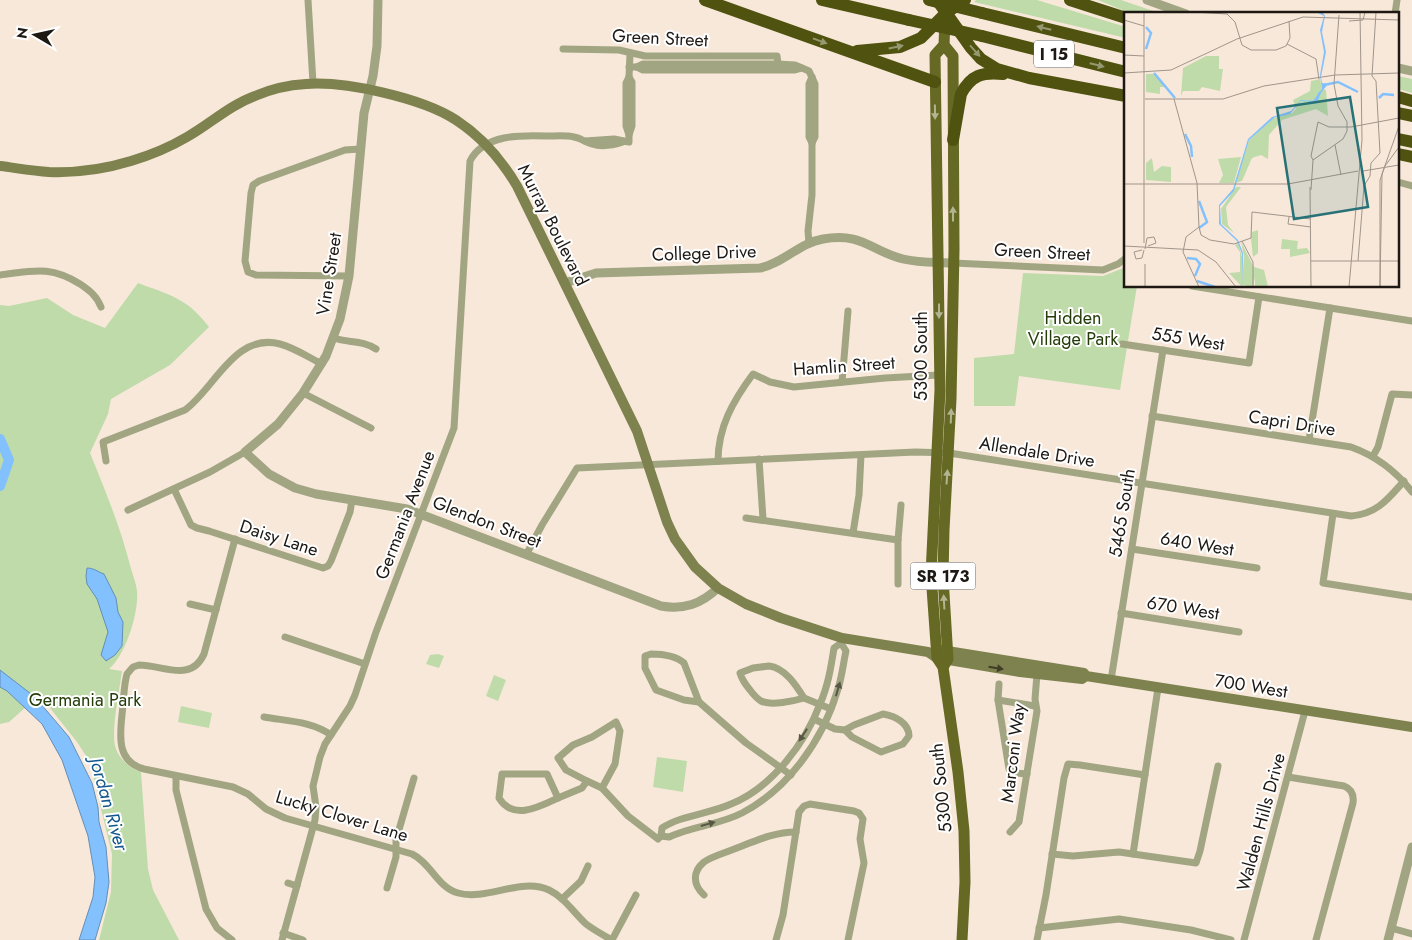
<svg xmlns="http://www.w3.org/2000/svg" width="1412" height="940" font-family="Jost,sans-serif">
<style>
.green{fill:#bfdbaa}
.water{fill:#82c1fd;stroke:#648eb7}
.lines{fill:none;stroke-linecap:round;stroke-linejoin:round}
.river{stroke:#82c1fd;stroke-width:10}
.minor{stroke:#a1a582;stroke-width:7}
.tertiary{stroke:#a1a582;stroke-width:9}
.secondary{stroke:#7e824e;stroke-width:10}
.primary{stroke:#656924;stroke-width:11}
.motorway{stroke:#505310;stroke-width:12}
.motorway-bridge{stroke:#505310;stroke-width:12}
.oneway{fill:#969870}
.oneway2{fill:#b2b492}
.oneway3{fill:#3f3d28}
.oneway4{fill:#585745}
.labels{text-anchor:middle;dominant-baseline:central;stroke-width:4;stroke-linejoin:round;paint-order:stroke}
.shield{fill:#fff;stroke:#615d5a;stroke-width:1}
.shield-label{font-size:16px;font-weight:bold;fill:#1d1813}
.street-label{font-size:18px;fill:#1d1813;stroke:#fff}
.park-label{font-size:18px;fill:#243d08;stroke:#fff}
.water-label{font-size:19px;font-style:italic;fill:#12578d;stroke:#fff}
.inset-river{fill:none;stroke:#82c1fd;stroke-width:2.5}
.inset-road{fill:none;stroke:#a0958a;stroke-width:1}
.view{fill:#287277;fill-opacity:0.15;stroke:#287277;stroke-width:2.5}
.inset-edge{fill:none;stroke:#1d1813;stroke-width:2.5}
</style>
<rect width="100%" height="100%" fill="#f8e8da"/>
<!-- green -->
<g class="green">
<path d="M976 0H1037L1126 27V38L974 2Z"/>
<path d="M1098 0H1121L1162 14H1132Z"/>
<path d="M1398 76 1412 79V93L1398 89Z"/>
<path d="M1126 267V286H1137L1120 390 1019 376 1015 406H974V358L1014 354 1023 273 1103 276Z"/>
<path d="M138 283C170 295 187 298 209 327L170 365 111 399 108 414 90 453C105 490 120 526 130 565 132 573 136 582 137 591 139 612 126 655 109 669L122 671C120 689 110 734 116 749 120 760 131 769 141 772L148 869 153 890 179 940H99L111 892 112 854 101 809 90 762 77 742 42 698V693L9 722 0 724V305L9 306 47 298 73 315 105 328Z"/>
<path d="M438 654 444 656 439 668 426 664 430 655Z"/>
<path d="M494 675 506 680 498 701 486 696Z"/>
<path d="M181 706 212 713 209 728 178 722Z"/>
<path d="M657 757 687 761 683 792 653 787Z"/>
</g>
<!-- water -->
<g class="water">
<path d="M87 568C94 568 98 572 104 574L116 598 118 612 123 622 122 646 115 655 106 661 101 655 108 632 97 599 87 584 86 576Z"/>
<path d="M0 670 35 697 69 737 92 783 98 807 99 822 106 847 109 882 106 903 95 940H79L93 897 95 877 88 836 62 760 42 724 7 691 0 687Z"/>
</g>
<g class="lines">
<!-- river -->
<path class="river" d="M0 439 9 460 0 486"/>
<!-- minor -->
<g class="minor">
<path d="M308 0 313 83"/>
<path d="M1395 14 1397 0"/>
<path d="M563 49 619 50 645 56H777L778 64"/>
<path d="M629 67H637L643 64H778L795 65 809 71 815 84V137L812 143V195L808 231 809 243"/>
<path d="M637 67 643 70H795L802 68"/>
<path d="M812 77 809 84V137L812 143"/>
<path d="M629 135 632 126V82L629 77"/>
<path d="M585 141 614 139 629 142V135L626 126V83L629 77 630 54"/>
<path d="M1398 182 1412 186"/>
<path d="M953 263 1103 270 1118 264 1126 258"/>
<path d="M0 275C33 271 50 265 80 284 90 291 96 295 101 307"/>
<path d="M349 276 256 275 248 272 245 261 251 193 253 185 259 181 345 150 360 149"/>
<path d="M1192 286 1412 321"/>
<path d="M334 338C348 343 363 340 376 349"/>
<path d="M1122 344 1249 363 1259 297"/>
<path d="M842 382 848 311"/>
<path d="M303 393 371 428"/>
<path d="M1152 416 1351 447C1376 456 1396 471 1412 492"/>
<path d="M1309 440 1330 308"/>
<path d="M1373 456 1378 447 1392 394 1412 395"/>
<path d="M759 459 763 519"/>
<path d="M106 461 103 442 185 410C215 388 235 332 280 344 295 348 308 357 322 364"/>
<path d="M718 461C718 427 733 401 753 374L770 382 794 387 885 378 939 375"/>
<path d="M174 489 191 525 197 528 209 531 323 568 328 566 331 561 350 512 352 500"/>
<path d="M128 510 210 472 245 452"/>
<path d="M1333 514 1323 583 1412 597"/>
<path d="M746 518 898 540"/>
<path d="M853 533 859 495 861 455"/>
<path d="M235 539 204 654C191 683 163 665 139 665L133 667 127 674C124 684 124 695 123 705 121 729 113 761 144 769L233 787 248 794 266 809 285 818 412 854C431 863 437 887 458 893 487 901 521 877 549 890 564 897 574 913 586 924 594 930 603 935 612 940"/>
<path d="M1132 549 1257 568"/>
<path d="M526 555 542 525 577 468 915 452 949 453 1351 516C1377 514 1388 499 1404 481"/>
<path d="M898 584V540L901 505"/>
<path d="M190 604 216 610"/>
<path d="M1121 613 1239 632"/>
<path d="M285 637 365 664"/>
<path d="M651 654C661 654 676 656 684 663L699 702 684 700 656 690 645 668V656Z"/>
<path d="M769 666C785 668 796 685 804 698 794 701 771 706 761 701 756 698 753 694 750 690 745 684 742 680 740 673L753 668Z"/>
<path d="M1111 680 1163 350"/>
<path d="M999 684 998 700 1009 769 1015 773 1027 774"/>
<path d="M804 698 831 709"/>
<path d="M998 700 1035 706"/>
<path d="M699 702 746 743 791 775"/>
<path d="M883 714C895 716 909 723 909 736L903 744 881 752 852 737 845 730 854 725Z"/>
<path d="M264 717C286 721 312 721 331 735"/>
<path d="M814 719 835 729 845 730"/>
<path d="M502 774H547L558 798C539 807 513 821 499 798Z"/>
<path d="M176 776V790L206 909 217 928 232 940"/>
<path d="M1288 777 1344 786C1352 789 1354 795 1353 803L1316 940"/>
<path d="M587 781 566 770 558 758 573 745 592 737 616 722 620 731 615 764 602 788"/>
<path d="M558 798 582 788 587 781 602 788 628 816 658 839 661 836 662 828C682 815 709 814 731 804 771 788 805 744 820 704 828 686 831 667 834 648L841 643"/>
<path d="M1010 832 1019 822 1037 711 1035 699 1037 674"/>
<path d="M661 836 669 837C692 826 719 825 742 813 788 789 822 741 837 692 842 678 843 664 846 651L841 643V641"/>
<path d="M1052 854 1073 856 1119 852 1196 863 1200 851 1218 766"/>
<path d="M1133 854 1158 688"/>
<path d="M288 883 297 886"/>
<path d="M387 888 396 857V840L414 778"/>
<path d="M704 895C693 885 692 872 704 862 711 857 721 854 729 851 751 843 772 832 796 832"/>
<path d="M562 899 581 881 588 866"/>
<path d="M1039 928 1119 919 1191 930 1231 940"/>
<path d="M1391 928 1412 934"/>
<path d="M283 933 303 940"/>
<path d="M282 940 315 820 316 807 313 786 320 757 325 744 350 706 355 695 376 632 454 428 470 161C484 134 521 135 547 136 556 136 566 135 574 137 581 138 586 143 592 144 601 147 614 145 623 142"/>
<path d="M612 940 636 895"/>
<path d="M776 940 783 915 799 812 804 806 810 804 854 811 859 813 863 819 860 839 864 863 848 940"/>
<path d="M1037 940 1046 895 1064 778 1068 764 1080 765 1145 775"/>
<path d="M1244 940 1305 711"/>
</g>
<!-- tertiary -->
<g class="tertiary">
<path d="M378 0 377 46 373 76 364 113 349 276 340 319 326 356 303 393 278 424 245 452 269 474 295 488 316 494 407 509 661 606C684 610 701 604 718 588"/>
<path d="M1147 0 1186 14"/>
<path d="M1398 68 1412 71"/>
<path d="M565 283 596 273 760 268C784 263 799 243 823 239 862 232 871 251 903 259 920 263 937 262 953 263"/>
<path d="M1388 940 1412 847"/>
</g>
<!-- secondary -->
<g class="secondary">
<path d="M0 166C16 168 33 171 49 172 76 173 105 169 131 161 151 155 170 147 187 137 210 124 230 105 255 96 271 89 289 85 306 84 346 81 422 98 456 120 482 137 501 159 517 186L637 431 667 522 675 539 695 567 718 588 746 604 781 618 842 638 928 652 937 658 1020 672 1082 679 1086 676"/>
<path d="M941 650 1084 673 1086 676 1412 727"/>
</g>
<!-- primary -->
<g class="primary">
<path d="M945 19 944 45 935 55 940 390 931 574 937 658 943 667 958 772 964 831 965 882 962 940"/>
<path d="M943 667 948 659 943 577 944 530 951 399 954 250 953 56 944 45"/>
</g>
<!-- motorway -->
<g class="motorway">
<path d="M705 0 935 82"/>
<path d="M822 0 909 20"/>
<path d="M937 0 971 48 981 59 997 69 1029 78 1126 96"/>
<path d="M1070 0 1126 18"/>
<path d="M982 13 1126 48"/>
<path d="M982 36 1126 72"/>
<path d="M857 51 900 47 921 38 946 13 965 0"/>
<path d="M1398 97 1412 101"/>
<path d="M1398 113 1412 116"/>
<path d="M1398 139 1412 142"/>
<path d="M953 140 961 94C971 75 982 72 1003 74"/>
<path d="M1398 154 1412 157"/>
</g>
<!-- motorway-bridge -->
<g class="motorway-bridge">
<path d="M929 0 982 13"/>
<path d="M909 20 982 36"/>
</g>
</g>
<!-- one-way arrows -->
<defs><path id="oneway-solid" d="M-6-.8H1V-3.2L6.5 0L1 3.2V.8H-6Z" transform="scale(1.25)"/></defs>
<g class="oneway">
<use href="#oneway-solid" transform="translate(1044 28) rotate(-166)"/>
<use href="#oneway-solid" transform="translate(820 41) rotate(20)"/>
<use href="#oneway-solid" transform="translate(896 47) rotate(-12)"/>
<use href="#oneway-solid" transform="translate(975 51) rotate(48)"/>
<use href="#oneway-solid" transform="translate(1097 65) rotate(14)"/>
</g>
<g class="oneway2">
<use href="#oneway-solid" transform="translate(935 112) rotate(89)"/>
<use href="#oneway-solid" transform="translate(953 214) rotate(-90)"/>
<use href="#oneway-solid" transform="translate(939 311) rotate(90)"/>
<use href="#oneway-solid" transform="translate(951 416) rotate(-88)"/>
<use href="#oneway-solid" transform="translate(947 477) rotate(-86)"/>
<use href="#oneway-solid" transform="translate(944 602) rotate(-93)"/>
</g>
<use class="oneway3" href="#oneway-solid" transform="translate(996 668) rotate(9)"/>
<g class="oneway4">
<use href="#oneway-solid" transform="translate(838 689) rotate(-74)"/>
<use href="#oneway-solid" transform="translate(803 735) rotate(123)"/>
<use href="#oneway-solid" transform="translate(708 824) rotate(-16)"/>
</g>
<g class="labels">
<!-- shield labels -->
<g class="shield">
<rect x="1034" y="40.5" width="40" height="27" rx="4"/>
<rect x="910.5" y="562.5" width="65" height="27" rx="4"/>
</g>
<g class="shield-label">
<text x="1054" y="54">I 15</text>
<text x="943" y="576">SR 173</text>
</g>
<!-- street labels -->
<g class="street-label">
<text transform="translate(660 38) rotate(3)">Green Street</text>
<text transform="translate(553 225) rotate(63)">Murray Boulevard</text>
<text transform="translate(1042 252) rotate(3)">Green Street</text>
<text transform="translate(704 253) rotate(-2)">College Drive</text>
<text transform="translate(329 274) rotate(-81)">Vine Street</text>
<text transform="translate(1188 339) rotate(9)">555 West</text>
<text transform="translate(921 356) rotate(-90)">5300 South</text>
<text transform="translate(844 366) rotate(-4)">Hamlin Street</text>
<text transform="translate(1292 423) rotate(9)">Capri Drive</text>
<text transform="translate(1037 452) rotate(9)">Allendale Drive</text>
<text transform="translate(1122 513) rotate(-81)">5465 South</text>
<text transform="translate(405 515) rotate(-69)">Germania Avenue</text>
<text transform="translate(487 522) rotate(21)">Glendon Street</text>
<text transform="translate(279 538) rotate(18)">Daisy Lane</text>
<text transform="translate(1197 544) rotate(9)">640 West</text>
<text transform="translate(1183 608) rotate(9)">670 West</text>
<text transform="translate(1251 686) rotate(9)">700 West</text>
<text transform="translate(1013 753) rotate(-83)">Marconi Way</text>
<text transform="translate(941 788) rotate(-96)">5300 South</text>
<text transform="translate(342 816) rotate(17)">Lucky Clover Lane</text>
<text transform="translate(1261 822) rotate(-75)">Walden Hills Drive</text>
</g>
<!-- park labels -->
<g class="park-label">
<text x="1073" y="318">Hidden<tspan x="1073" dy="21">Village Park</tspan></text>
<text x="85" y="700">Germania Park</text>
</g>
<!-- water labels -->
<g class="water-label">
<text transform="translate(109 804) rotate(74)">Jordan River</text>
</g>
</g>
<!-- overview -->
<g transform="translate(1124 12)">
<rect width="275" height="275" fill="#f8e8da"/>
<path d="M82 44H95V57H99L96 79 78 75 75 79H59L57 84 59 56ZM22 62H30L40 72 42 75H36V82L22 80ZM196 67 198 77 202 78 204 104 192 97 158 108 145 123 144 147 137 143 128 146 118 169 111 171 125 128 149 106 168 101 172 97 169 88 186 79 187 69ZM117 145 110 171H95L99 163 94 147ZM28 146 30 160 38 154 47 155V170L22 168V151ZM112 175H117L102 195 104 213 110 221 98 212 97 197ZM134 218V241L129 245 127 227 128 220ZM158 227 174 229 173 237 183 236 186 241 166 245V237H157ZM117 230 130 255 140 258 144 275H131V265L129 275 118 273 120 244ZM114 231 119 248 118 275 105 261 116 260V240L111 233Z" fill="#bfdbaa"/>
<path d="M192 0 199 1 201 4 198 20 202 40 197 65 198 71 204 72 190 90 177 89 166 102 158 104 151 105 125 128 110 179 96 194 97 212 114 228 119 241 118 275V242L113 229 95 212V193L109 177 124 127 148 105 167 99 177 88 189 89 198 77 196 63 200 40 196 18 200 4Z" fill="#82c1fd"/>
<path class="inset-river" d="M22 15 27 21 22 37M30 61 51 86M200 73 214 70 234 80M255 86 259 82 270 83M185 90H192L196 80M61 122 67 134 68 145M75 189 83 210 75 216M63 246 72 247 76 252 71 264M73 269 91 275"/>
<path class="inset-road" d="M69 0 103 2 111 10 118 33 127 38H152L162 34 166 26 165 9M0 8 20 14M225 9 239 8 241 0M163 32 192 47 195 67M0 43 20 44M0 61 47 58 113 27 179 5 275 8M21 87H99L140 74 211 63 275 61M50 87 73 171 75 215M211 133 217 163M189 148 187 144 194 110 205 115H227L275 106M239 159 275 153M0 172H164L234 159M186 175 187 275M187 178 189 148 219 127 223 119V110L214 94 210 72 215 3M165 205 164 212 187 215M75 215 77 223 86 228 110 232 127 226 128 200 187 207M118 229 129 250V275M20 231V0M0 234 74 238 92 250 112 275M21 237 23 226 30 225 32 231 24 234M18 238 10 240 12 247 18 246 20 238M187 249H275M234 249 240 174 246 164 247 151 256 141 252 69 248 64 252 0M21 275V252M75 275 59 240 62 225 75 215M225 275 238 128 236 0M256 275V168L261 154 275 135M256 275 258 162 275 114"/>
<path class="view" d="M226 85 244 195 170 207 153 96Z"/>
<rect width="275" height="275" class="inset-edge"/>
</g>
<!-- north arrow -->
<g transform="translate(35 35) rotate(279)" stroke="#ffffff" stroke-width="4" paint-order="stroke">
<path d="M0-4L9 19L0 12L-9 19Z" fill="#1d1813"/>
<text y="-8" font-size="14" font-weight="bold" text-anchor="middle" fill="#1d1813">N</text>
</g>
</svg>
